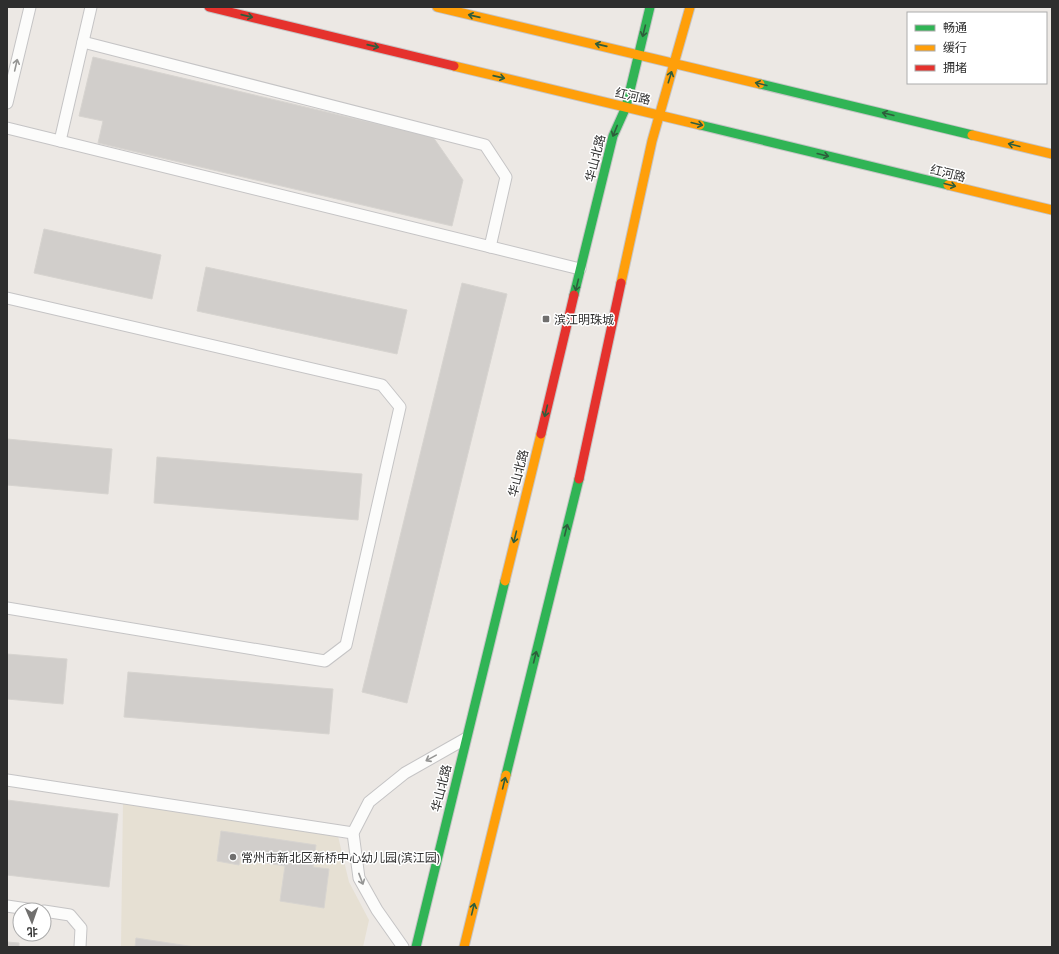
<svg xmlns="http://www.w3.org/2000/svg" width="1059" height="954" font-family="Mulish,'Noto Sans SC',sans-serif">
<style>
.education{fill:#e6e0d3}
.building{fill:#d1cecb;stroke:#d7d4d0}
.lines{fill:none;stroke-linecap:round;stroke-linejoin:round}
.lane-casing{stroke:#c5c4c5;stroke-width:13}
.fast-casing{stroke:#c5c4c5;stroke-width:11}
.slow-casing{stroke:#c5c4c5;stroke-width:11}
.jam-casing{stroke:#c5c4c5;stroke-width:11}
.lane{stroke:#fcfcfb;stroke-width:11}
.fast{stroke:#30b455;stroke-width:9}
.slow{stroke:#ff9f0a;stroke-width:9}
.jam{stroke:#e5322d;stroke-width:9}
.oneway{stroke:#2f5d3c}
.oneway2{stroke:#959594}
.poi-dot{fill:#706f6e;stroke:#fff;stroke-width:1.5}
.labels{text-anchor:middle;dominant-baseline:central;stroke-width:3;stroke-linejoin:round;paint-order:stroke}
.street-label{font-size:12px;fill:#2e2e2e;stroke:#fff}
.poi-label{font-size:12px;fill:#2e2e2e;stroke:#fff;text-anchor:start}
</style>
<rect width="100%" height="100%" fill="#ece8e4"/>
<!-- education -->
<path class="education" d="M123 800 337 832 349 882 369 920 363 947H121Z"/>
<!-- building -->
<g class="building">
<path d="M93 57 433 137 463 180 452 226 98 143 103 121 79 116Z"/>
<path d="M44 229 161 255 152 299 34 273Z"/>
<path d="M206 267 407 310 397 354 197 311Z"/>
<path d="M462 283 507 294 407 703 362 692Z"/>
<path d="M7 439 112 449 108 494 7 485Z"/>
<path d="M157 457 362 474 358 520 154 503Z"/>
<path d="M7 654 67 659 63 704 7 699Z"/>
<path d="M128 672 333 689 329 734 124 717Z"/>
<path d="M7 800 118 814 109 887 7 875Z"/>
<path d="M221 831 316 845 313 867 329 869 324 908 280 901 285 866 240 859 239 865 217 861Z"/>
<path d="M136 938 195 947H135Z"/>
<path d="M7 942 19 943V947H7Z"/>
</g>
<g class="lines">
<defs>
<g id="lane">
<path d="M83 42 485 145 506 177 490 247"/>
<path d="M7 103 30 7"/>
<path d="M7 128 580 269"/>
<path d="M60 141 91 7"/>
<path d="M7 298 382 385 400 407 346 645 325 661 7 608"/>
<path d="M7 780 353 833"/>
<path d="M7 906 34 910"/>
<path d="M44 911 70 915 81 928 80 947"/>
<path d="M403 947 377 910 359 878 353 833 369 802 405 773 465 739"/>
</g>
<g id="fast">
<path d="M760 84 972 135"/>
<path d="M700 125 948 185"/>
<path d="M574 295 613 136 626 107 650 7"/>
<path d="M506 775 579 479"/>
<path d="M416 947 505 581"/>
</g>
<g id="slow">
<path d="M437 7 760 84"/>
<path d="M454 66 700 125"/>
<path d="M972 135 1052 154"/>
<path d="M948 185 1052 210"/>
<path d="M621 283 652 141 690 7"/>
<path d="M505 581 541 434"/>
<path d="M464 947 506 775"/>
</g>
<g id="jam">
<path d="M209 7 454 66"/>
<path d="M541 434 574 295"/>
<path d="M579 479 621 283"/>
</g>
</defs>
<!-- lane casing -->
<use href="#lane" class="lane-casing"/>
<!-- fast casing -->
<use href="#fast" class="fast-casing"/>
<!-- slow casing -->
<use href="#slow" class="slow-casing"/>
<!-- jam casing -->
<use href="#jam" class="jam-casing"/>
<!-- lane -->
<use href="#lane" class="lane"/>
<!-- fast -->
<use href="#fast" class="fast"/>
<!-- slow -->
<use href="#slow" class="slow"/>
<!-- jam -->
<use href="#jam" class="jam"/>
</g>
<!-- one-way arrows -->
<defs><path id="oneway-shaft" d="M-6 0H5M1.5-3L5.5 0L1.5 3" fill="none" stroke-width="1.6" stroke-linecap="round" stroke-linejoin="round"/></defs>
<g class="oneway">
<use href="#oneway-shaft" transform="translate(247 16) rotate(13)"/>
<use href="#oneway-shaft" transform="translate(474 16) rotate(-167)"/>
<use href="#oneway-shaft" transform="translate(644 31) rotate(104)"/>
<use href="#oneway-shaft" transform="translate(601 45) rotate(-167)"/>
<use href="#oneway-shaft" transform="translate(373 46) rotate(13)"/>
<use href="#oneway-shaft" transform="translate(499 77) rotate(13)"/>
<use href="#oneway-shaft" transform="translate(670 77) rotate(-73)"/>
<use href="#oneway-shaft" transform="translate(761 84) rotate(-166)"/>
<use href="#oneway-shaft" transform="translate(888 114) rotate(-166)"/>
<use href="#oneway-shaft" transform="translate(697 124) rotate(14)"/>
<use href="#oneway-shaft" transform="translate(615 131) rotate(112)"/>
<use href="#oneway-shaft" transform="translate(1014 145) rotate(-166)"/>
<use href="#oneway-shaft" transform="translate(823 155) rotate(14)"/>
<use href="#oneway-shaft" transform="translate(950 185) rotate(14)"/>
<use href="#oneway-shaft" transform="translate(577 285) rotate(104)"/>
<use href="#oneway-shaft" transform="translate(546 411) rotate(104)"/>
<use href="#oneway-shaft" transform="translate(566 530) rotate(-76)"/>
<use href="#oneway-shaft" transform="translate(515 537) rotate(104)"/>
<use href="#oneway-shaft" transform="translate(535 657) rotate(-76)"/>
<use href="#oneway-shaft" transform="translate(504 783) rotate(-76)"/>
<use href="#oneway-shaft" transform="translate(473 909) rotate(-76)"/>
</g>
<g class="oneway2">
<use href="#oneway-shaft" transform="translate(16 65) rotate(-77)"/>
<use href="#oneway-shaft" transform="translate(431 758) rotate(151)"/>
<use href="#oneway-shaft" transform="translate(361 879) rotate(69)"/>
</g>
<!-- markers -->
<g class="poi-dot">
<rect x="542" y="315" width="8" height="8" rx="2"/>
<circle cx="233" cy="857" r="4"/>
</g>
<g class="labels">
<!-- street labels -->
<g class="street-label">
<text transform="translate(633 96) rotate(13)">红河路</text>
<text transform="translate(595 158) rotate(-76)">华山北路</text>
<text transform="translate(948 173) rotate(14)">红河路</text>
<text transform="translate(518 473) rotate(-76)">华山北路</text>
<text transform="translate(441 788) rotate(-76)">华山北路</text>
</g>
<!-- poi labels -->
<g class="poi-label">
<text x="554" y="319">滨江明珠城</text>
<text x="241" y="857">常州市新北区新桥中心幼儿园(滨江园)</text>
</g>
</g>
<!-- border -->
<rect width="1059" height="954" fill="none" stroke="#2e2e2e" stroke-width="16"/>
<!-- legend -->
<rect x="907" y="12" width="140" height="72" fill="#ffffff" stroke="#ababab"/>
<rect x="915" y="25" width="20" height="6" fill="#30b455" stroke="#ababab"/>
<text x="943" y="32" font-size="12" fill="#2e2e2e">畅通</text>
<rect x="915" y="45" width="20" height="6" fill="#ff9f0a" stroke="#ababab"/>
<text x="943" y="52" font-size="12" fill="#2e2e2e">缓行</text>
<rect x="915" y="65" width="20" height="6" fill="#e5322d" stroke="#ababab"/>
<text x="943" y="72" font-size="12" fill="#2e2e2e">拥堵</text>
<!-- north arrow -->
<g transform="translate(32 922) rotate(178)"><circle r="19" fill="#ffffff" stroke="#ababab"/>
<path d="M0-3L7 15L0 10L-7 15Z" fill="#706f6e"/>
<text y="-6" font-size="11" font-weight="bold" text-anchor="middle" fill="#2e2e2e">北</text>
</g>
</svg>
